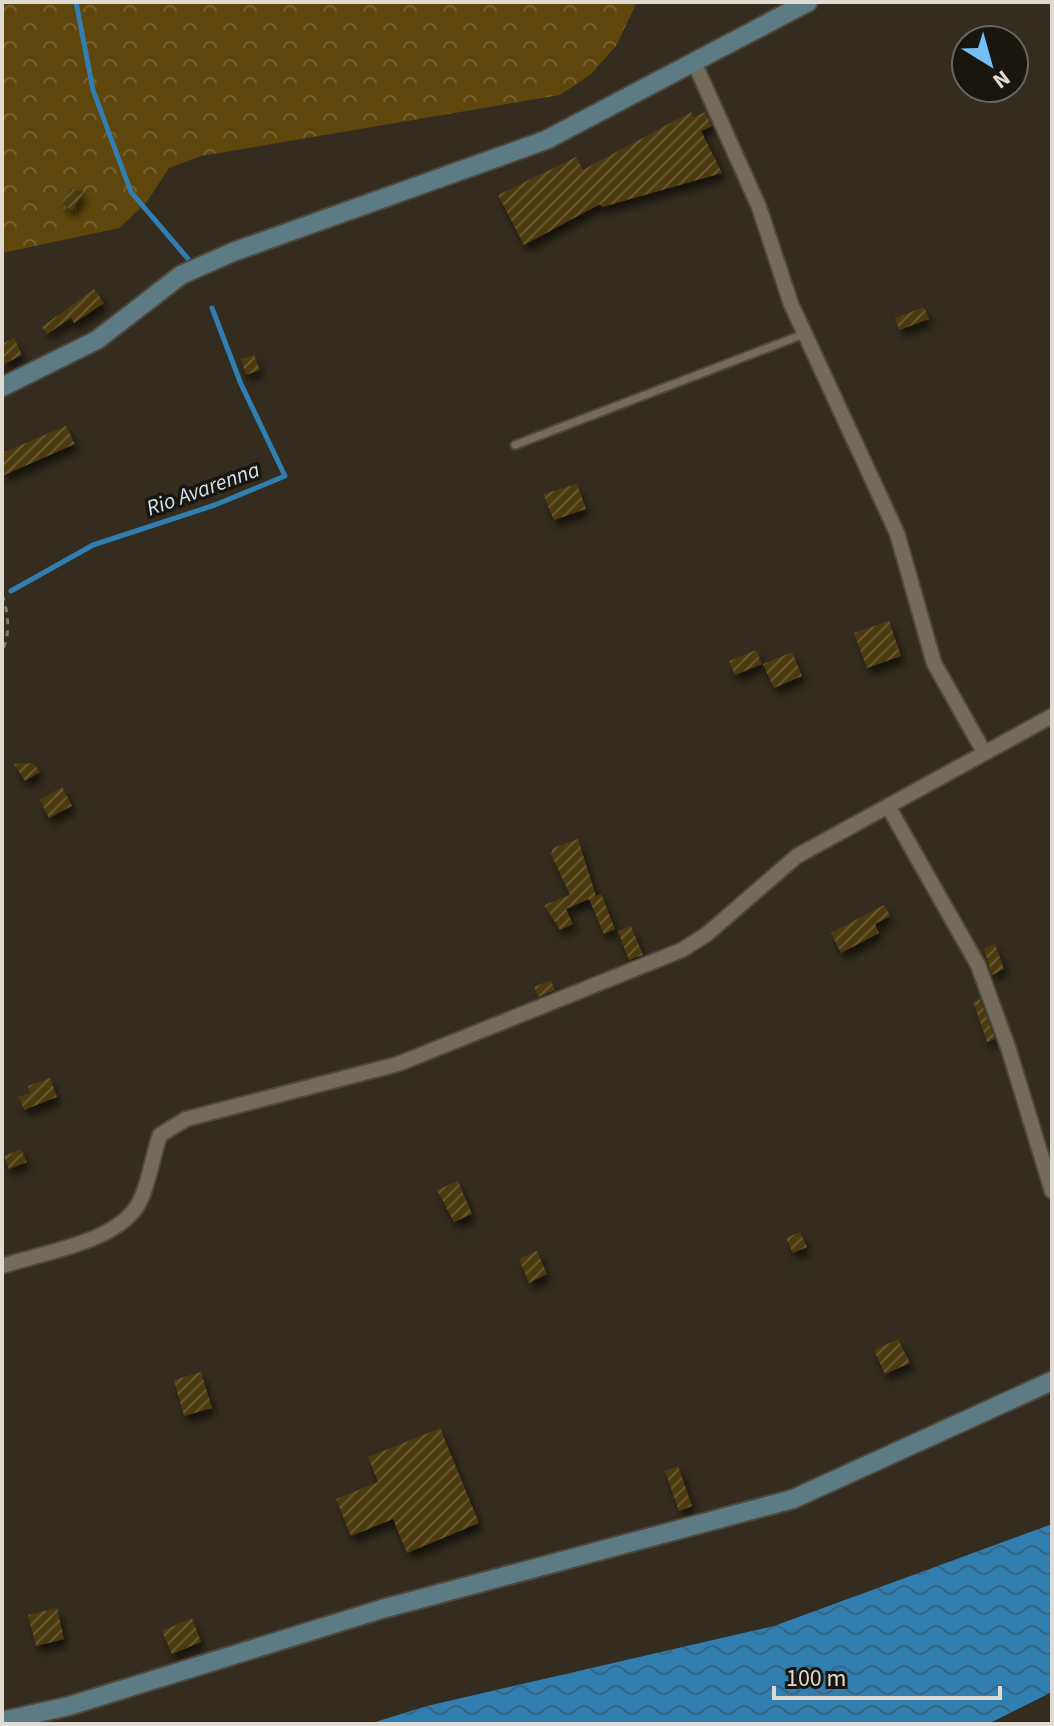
<svg xmlns="http://www.w3.org/2000/svg" width="1054" height="1726" font-family="'Source Sans 3',sans-serif">
<style>
.forest{fill:url(#forest-crowns)}
.water{fill:url(#water-waves)}
.lines{fill:none;stroke-linecap:round;stroke-linejoin:round}
.stream{stroke:#317eb0;stroke-width:5}
.building{fill:url(#building-hatch);filter:url(#shadow)}
.lane-casing{stroke:#4f483d;stroke-width:11}
.street-casing{stroke:#4f483d;stroke-width:18}
.secondary-casing{stroke:#4f483d;stroke-width:22}
.path{stroke:#7d766b;stroke-width:3;stroke-dasharray:6 6;stroke-linecap:butt}
.lane{stroke:#746b5b;stroke-width:7}
.street{stroke:#746b5b;stroke-width:14}
.secondary{stroke:#5d7b84;stroke-width:18}
.labels{text-anchor:middle;dominant-baseline:central;stroke-width:7;stroke-linejoin:round;paint-order:stroke}
.water-label{font-size:22px;font-style:italic;fill:#d1e3f1;stroke:#19160f}
</style>
<defs>
<pattern id="forest-crowns" width="20" height="18" patternUnits="userSpaceOnUse" patternTransform="scale(2)"><rect width="20" height="18" fill="#5f460c"/><path d="M2 6a3 3 0 1 1 6 0M12 15a3 3 0 1 1 6 0" fill="none" stroke="#76602e"/></pattern>
<pattern id="water-waves" width="16" height="10" patternUnits="userSpaceOnUse" patternTransform="scale(2)"><rect width="16" height="10" fill="#317eb0"/><path d="M0 5q4-4 8 0t8 0" fill="none" stroke="#386683"/></pattern>
<pattern id="building-hatch" width="6" height="6" patternUnits="userSpaceOnUse" patternTransform="scale(2)"><rect width="6" height="6" fill="#4e3a0f"/><path d="M-1 1l2-2M0 6l6-6M5 7l2-2" fill="none" stroke="#675631"/></pattern>
<filter id="shadow"><feDropShadow dx="4" dy="7" stdDeviation="4" flood-color="#0009"/></filter>
</defs>
<rect width="100%" height="100%" fill="#342d1f"/>
<!-- forest -->
<path class="forest" d="M2 2H637L616 46 591 74 560 95 201 156 169 168 146 203 119 228 2 253Z"/>
<!-- water -->
<path class="water" d="M1052 1524V1692L988 1724H369L427 1706 774 1626Z"/>
<g class="lines">
<!-- stream -->
<g class="stream">
<path d="M76 2 93 90 131 192 189 260"/>
<path d="M11 591 93 545 215 505 285 476 241 384 212 308"/>
</g>
</g>
<!-- building -->
<g class="building">
<path d="M691 112 694 117 705 112 712 126 701 131 722 173 602 207 600 204 524 245 498 195 576 157 583 170Z"/>
<path d="M71 188 84 192 72 211 62 203Z"/>
<path d="M94 289 104 303 74 323 71 318 47 334 42 327Z"/>
<path d="M924 307 929 319 899 330 895 318Z"/>
<path d="M14 338 22 355 2 365V344Z"/>
<path d="M254 355 260 370 246 375 241 359Z"/>
<path d="M66 426 75 444 2 476V453Z"/>
<path d="M577 484 586 509 554 520 543 494Z"/>
<path d="M889 621 901 656 867 668 854 633Z"/>
<path d="M756 650 762 664 735 675 729 661Z"/>
<path d="M792 652 802 676 774 688 763 664Z"/>
<path d="M33 763 40 772 25 781 14 764Z"/>
<path d="M62 787 72 806 49 818 40 800Z"/>
<path d="M578 839 596 896 601 894 615 929 604 934 589 899 566 909 573 924 560 930 544 905 570 895 551 854 553 848Z"/>
<path d="M884 905 890 916 875 924 879 933 841 953 831 933Z"/>
<path d="M631 926 643 955 629 960 618 931Z"/>
<path d="M995 944 1004 969 992 975 984 949Z"/>
<path d="M551 980 555 990 538 997 534 987Z"/>
<path d="M980 999 995 1039 987 1042 973 1001Z"/>
<path d="M50 1078 57 1097 24 1110 19 1097 30 1093 28 1086Z"/>
<path d="M21 1149 27 1162 9 1169 4 1156Z"/>
<path d="M458 1181 472 1214 454 1222 437 1190Z"/>
<path d="M800 1232 807 1247 793 1253 786 1238Z"/>
<path d="M537 1251 547 1274 529 1283 519 1259Z"/>
<path d="M898 1339 910 1363 885 1374 874 1350Z"/>
<path d="M201 1372 212 1408 184 1416 174 1380Z"/>
<path d="M440 1428 479 1523 407 1553 393 1519 351 1536 336 1499 378 1482 368 1457Z"/>
<path d="M678 1466 692 1506 679 1511 665 1471Z"/>
<path d="M57 1608 64 1639 36 1646 28 1615Z"/>
<path d="M192 1618 201 1642 172 1654 162 1631Z"/>
</g>
<g class="lines">
<defs>
<path id="lane" d="M515 445 804 334"/>
<g id="street">
<path d="M694 62 759 207 791 304 897 533 934 663 984 752"/>
<path d="M889 808 978 965 1008 1047 1052 1191"/>
<path d="M2 1266C44 1252 120 1242 140 1201 150 1180 152 1157 160 1135L186 1119 398 1064 682 950 707 934 797 856 1052 716"/>
</g>
<g id="secondary">
<path d="M2 387 97 340 181 275 233 252 546 140 808 2"/>
<path d="M2 1721 69 1706 382 1609 793 1499 1052 1381"/>
</g>
</defs>
<!-- lane casing -->
<use href="#lane" class="lane-casing"/>
<!-- street casing -->
<use href="#street" class="street-casing"/>
<!-- secondary casing -->
<use href="#secondary" class="secondary-casing"/>
<!-- path -->
<path class="path" d="M2 595C8 610 11 636 2 650"/>
<!-- lane -->
<use href="#lane" class="lane"/>
<!-- street -->
<use href="#street" class="street"/>
<!-- secondary -->
<use href="#secondary" class="secondary"/>
</g>
<g class="labels">
<!-- water labels -->
<g class="water-label">
<text transform="translate(203 489) rotate(-20)">Rio Avarenna</text>
</g>
</g>
<!-- border -->
<rect width="1054" height="1726" fill="none" stroke="#e0dbd2" stroke-width="8"/>
<!-- north arrow -->
<g transform="translate(990 64) rotate(143)"><circle r="38" fill="#19160f" stroke="#69655d" stroke-width="2"/>
<path d="M0-6L14 30L0 20L-14 30Z" fill="#74c0f6"/>
<text y="-12" font-size="22" font-weight="bold" text-anchor="middle" fill="#e0dbd2">N</text>
</g>
<!-- scale -->
<path d="M774 1686v12h226v-12" fill="none" stroke="#e0dbd2" stroke-width="4"/>
<text x="786" y="1686" font-size="24" fill="#e0dbd2" stroke="#19160f" stroke-width="6" paint-order="stroke">100 m</text>
</svg>
